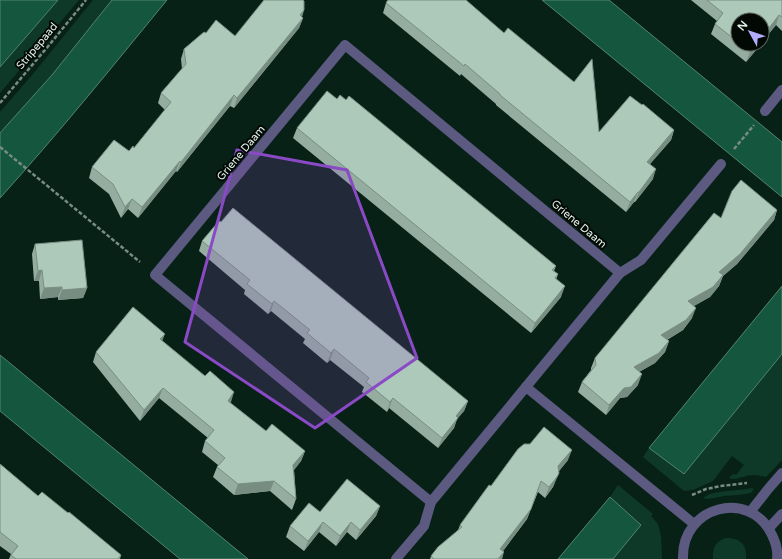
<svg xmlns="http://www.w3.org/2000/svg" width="782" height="559" font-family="'Varela Round',sans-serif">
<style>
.green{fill:#0e3928}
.water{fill:#15573e;stroke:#528571}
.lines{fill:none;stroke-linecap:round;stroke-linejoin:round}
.path{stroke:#788c83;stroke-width:2.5;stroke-dasharray:4 2;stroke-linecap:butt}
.minor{stroke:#5c5a81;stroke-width:10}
.tertiary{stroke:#5c5a81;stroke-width:10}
.wall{fill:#94ada0}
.shaded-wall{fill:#788d82}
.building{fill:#acc9ba;stroke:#788d82}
.marked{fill:#8a4ac5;fill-opacity:0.2;stroke:#8a4ac5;stroke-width:3;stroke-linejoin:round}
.labels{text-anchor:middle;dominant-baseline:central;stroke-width:4;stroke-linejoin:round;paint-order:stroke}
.street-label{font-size:11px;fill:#e2f1e9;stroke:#020905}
</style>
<rect width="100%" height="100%" fill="#082117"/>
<!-- green -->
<g class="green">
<path d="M58 0H79L0 93V67Z"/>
<path d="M93 0H112L52 75 0 133V112L33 74Z"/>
<path d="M782 354V460L766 477C762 476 757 475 753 475 744 475 737 481 729 478L733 474 736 475 744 465 732 456 713 481 693 490 684 491 643 457 649 448 684 474Z"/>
<path d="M618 485 653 514 651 516 658 524 661 536 662 559H613L641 525 610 497Z"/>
<path d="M752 488 754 489C752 491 753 492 750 493 742 495 733 495 724 496 717 497 709 500 703 498 712 491 725 492 736 490 741 490 746 489 752 488Z"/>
<path d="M726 538C740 538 747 544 746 559H713C712 548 716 541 726 538Z"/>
</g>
<!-- water -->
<g class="water">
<path d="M0 0H58L0 67Z"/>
<path d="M112 0H167C112 67 58 134 0 198V133L52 75Z"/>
<path d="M542 0H609L782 142V197Z"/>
<path d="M782 286V354L684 474 649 448Z"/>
<path d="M0 355 248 559H180L0 411Z"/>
<path d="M610 497 641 525 613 559H558Z"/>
</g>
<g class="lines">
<!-- path -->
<g class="path">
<path d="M0 103 50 44 86 0"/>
<path d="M0 147 140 262"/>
<path d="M734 149 754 125"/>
<path d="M692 495 706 489 721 486 747 483"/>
</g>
<!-- minor -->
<g class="minor">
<path d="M345 45 620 273 431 502 155 275Z"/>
<path d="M765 111 782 90"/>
<path d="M620 273 641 260 721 164"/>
<path d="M526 387 694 524"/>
<path d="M396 559 424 526 431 502"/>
</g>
<!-- tertiary -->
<g class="tertiary">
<path d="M750 512 769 488 782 473"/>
<path d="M769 528 782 514"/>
<path d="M683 559C681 506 750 488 772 535 776 543 778 551 777 559"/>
</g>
</g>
<!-- wall -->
<g class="wall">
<path d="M691 0H782V31L776 25 762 42V20H738V44H761L746 62 711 34 715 24 717 21Z"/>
<path d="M386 3 599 132 674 130 671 140 650 164 653 179 635 202H634L626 212 496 105V104L461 74 460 76 383 13Z"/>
<path d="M304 10 302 17 303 18 299 28 234 108 230 106 177 172 176 171 138 218 128 209 121 218 109 194 89 178 92 167 129 151 134 148 165 110 158 103 161 93 182 69 181 59 184 49 206 33 235 36Z"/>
<path d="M337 99 556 266 554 271 558 274 556 280 561 297 531 333 293 138 297 128Z"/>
<path d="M777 210 774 220 737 264 723 276 719 286 710 297 693 306 692 318 683 330 667 340 669 341 665 352 655 363 639 372 638 385 627 397 620 398 606 415 578 392 582 382 591 370V368L595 358 721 218Z"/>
<path d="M202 241 468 401 464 411 457 419 454 428 438 448 389 408 387 412 362 392 364 387 330 360 327 363 303 343 305 339 271 311 268 314 244 294 245 290 199 251Z"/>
<path d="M35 244 87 288 83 298 58 300V297L40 299 39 281H34L32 254Z"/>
<path d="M162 341 231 402 230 403 266 431 305 451 301 461 294 470 296 499 292 510 270 491 234 495 213 477 217 467 218 465 202 452 205 441 208 438 159 398 140 421 93 362 96 352Z"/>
<path d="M568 460 559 471 553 487 545 498 538 492 527 519 503 551 502 559H430L431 556 458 530 460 525 491 486Z"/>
<path d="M0 464 38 496 68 513 121 555 120 559H9L11 554 0 546Z"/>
<path d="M380 506 376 516 356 540 347 532 336 546 319 532 304 551 286 537 290 526 320 512Z"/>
</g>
<!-- shaded-wall -->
<g class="shaded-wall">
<path d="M304 10 300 20V15Z"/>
<path d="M779 15 776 25 762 42V37Z"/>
<path d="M303 18 299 28 234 108 237 98Z"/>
<path d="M756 44H761L746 62 750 52Z"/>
<path d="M234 95 230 106 177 172 181 162Z"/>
<path d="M674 130 671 140 643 172 647 162Z"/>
<path d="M180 161 176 171 138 218 142 207Z"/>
<path d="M656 169 653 179 635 202 639 192Z"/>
<path d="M638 192 634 202 626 212 630 202Z"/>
<path d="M132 199 128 209 121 218 125 207Z"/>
<path d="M777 210 774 220 737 264 723 276 719 286 710 297 684 312 688 301 719 272Z"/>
<path d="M42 270 39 281H34L38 271Z"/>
<path d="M565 286 561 297 531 333 535 323Z"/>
<path d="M62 287 58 297 40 299 44 288Z"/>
<path d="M87 288 83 298 58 300 62 290Z"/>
<path d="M274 301 271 311 268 314 272 304Z"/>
<path d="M696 308 692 318 683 330 658 345 661 335Z"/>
<path d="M165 334 161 344 160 339Z"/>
<path d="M669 341 665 352 655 363 630 377 634 367Z"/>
<path d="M334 349 330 360 327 363 331 353Z"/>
<path d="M642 374 638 385 627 397 620 398 606 415 609 405 624 388Z"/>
<path d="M163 388 159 398 140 421 144 410Z"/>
<path d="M234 392 231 402 224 411 228 401Z"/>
<path d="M393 398 389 408 387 412 390 402Z"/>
<path d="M468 401 464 411 457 419 454 428 438 448 442 438 456 416Z"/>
<path d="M572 450 568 460 555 476 558 466Z"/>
<path d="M305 451 301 461 290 475 293 465Z"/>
<path d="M559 473 553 487 545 498 549 487Z"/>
<path d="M274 481 270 491 234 495 238 484Z"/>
<path d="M541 481 527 519 497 559 500 549Z"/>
<path d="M380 506 376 516 356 540 360 530Z"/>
<path d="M323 522 319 532 304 551 308 541Z"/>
<path d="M351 522 347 532 336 546 340 536Z"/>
<path d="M504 552 502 559H498Z"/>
</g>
<!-- building -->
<g class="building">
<path d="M264 0H303L304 1V10L300 15 303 18 237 98 234 95 181 162 180 161 142 207 132 199 125 207 113 184 92 167 114 140 129 151 133 146 134 148 171 102 161 93 186 64 184 49 204 32 206 33 216 20 235 36Z"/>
<path d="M388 0H466L504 33 508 28 574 82 592 59 599 132 630 96 642 105 643 104 674 130 647 162 656 169 639 192H638L630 202 500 95V94L465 64 464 66 386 3Z"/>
<path d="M707 0H782V17L779 15 762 37V20H738V42L715 24 723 13Z"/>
<path d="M740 44H756L750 52Z"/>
<path d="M327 91 337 99 340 95 346 100 349 96 556 266 552 270 558 274 555 278 565 286 535 323 297 128Z"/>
<path d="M741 180 777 210 740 254 719 272 723 275 713 287 688 301 696 308 686 320 661 335 669 341 659 353 634 367 642 374 631 387 624 388 609 405 582 382 596 365 595 358 714 213 721 218 732 191Z"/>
<path d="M233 208 468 401 456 416 458 418 442 438 393 398 390 402 366 382 369 378 334 349 331 353 307 333 310 330 274 301 272 304 247 284 250 280 202 241 219 221 221 222Z"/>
<path d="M82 240 87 288 62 290V287L44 288 42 270 38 271 35 244Z"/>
<path d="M133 307 165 334 160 339 205 376 210 371 234 392 228 401 266 431 272 424 305 451 293 465 296 499 274 481 238 484 217 467 225 458 205 441 214 430 163 388 144 410 96 352Z"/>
<path d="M544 427 572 450 558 466 559 473 557 477 549 487 541 481 531 509 500 549 504 552 498 559H434L431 556 438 547 462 527 460 525 489 485 491 486 518 449 524 444H530Z"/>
<path d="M0 464 38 496 42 492 68 513 69 512 121 555 118 559H16L11 555 18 546 0 532Z"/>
<path d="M347 479 380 506 360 530 351 522 340 536 323 522 308 541 290 526 309 503 320 512Z"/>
</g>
<!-- marked area -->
<path class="marked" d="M237 150 347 170 417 358 315 428 185 342Z"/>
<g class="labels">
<!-- street labels -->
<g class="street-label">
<text transform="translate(37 46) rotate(-50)">Stripepaad</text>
<text transform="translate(241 153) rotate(-50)">Griene Daam</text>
<text transform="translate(579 224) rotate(40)">Griene Daam</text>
</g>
</g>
<!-- north arrow -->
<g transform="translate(750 32) rotate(310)"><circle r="19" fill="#020905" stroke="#5c6660"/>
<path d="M0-3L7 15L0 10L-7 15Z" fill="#b1adfa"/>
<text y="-6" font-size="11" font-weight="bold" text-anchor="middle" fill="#e2f1e9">N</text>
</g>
</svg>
